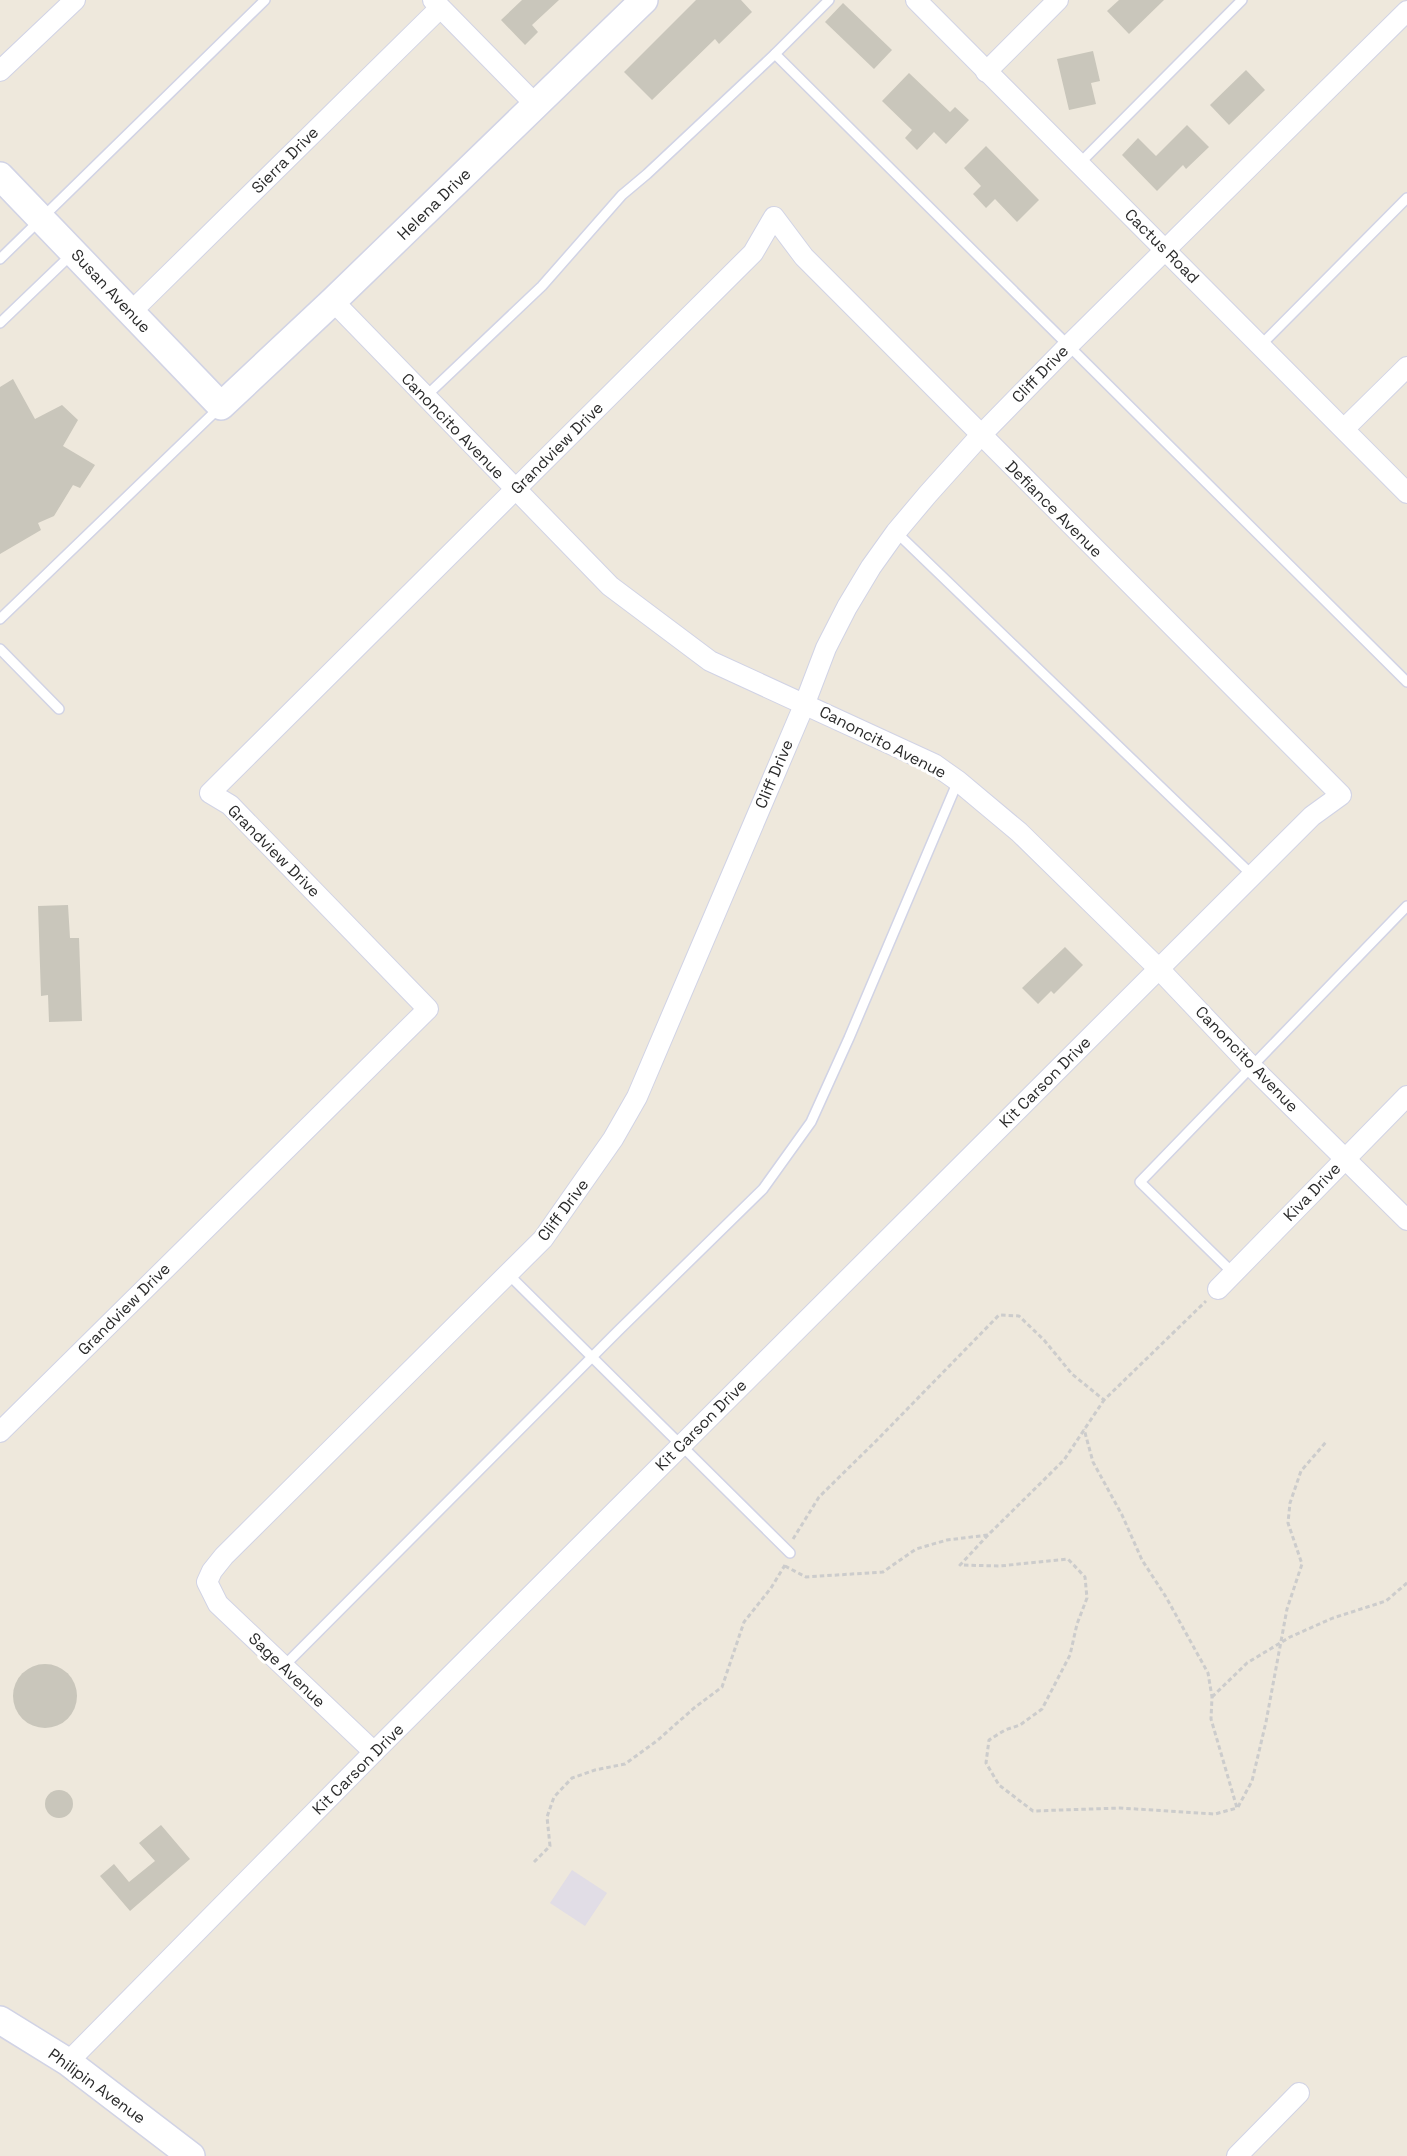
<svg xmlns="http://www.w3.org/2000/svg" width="1407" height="2156" font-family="'Space Grotesk',sans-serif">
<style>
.industrial{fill:#e1dde6}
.building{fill:#c9c6bb}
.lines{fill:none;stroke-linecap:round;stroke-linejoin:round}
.service-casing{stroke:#d1d3e5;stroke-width:12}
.minor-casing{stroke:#d1d3e5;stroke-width:22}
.secondary-casing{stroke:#d1d3e5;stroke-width:30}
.path{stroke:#ccc;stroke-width:3;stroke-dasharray:4.5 3;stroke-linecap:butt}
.service{stroke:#fff;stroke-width:9}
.minor{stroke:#fff;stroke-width:20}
.secondary{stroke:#fff;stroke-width:27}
.labels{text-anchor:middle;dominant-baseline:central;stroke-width:6;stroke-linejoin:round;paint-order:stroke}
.street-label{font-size:16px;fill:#2b2b2b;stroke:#fff}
</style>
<rect width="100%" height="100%" fill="#eee8dc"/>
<!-- industrial -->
<path class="industrial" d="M572 1870 607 1893 585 1926 550 1903Z"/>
<!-- building -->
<g class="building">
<path d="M522 0H559L532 25 538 32 525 45 501 20Z"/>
<path d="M696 0H741L752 12 719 44 715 39 652 100 624 72Z"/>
<path d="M1119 0H1164L1129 34 1107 11Z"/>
<path d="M843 3 892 50 874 69 825 22Z"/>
<path d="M1093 51 1100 81 1091 83 1096 104 1069 110 1057 59Z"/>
<path d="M1246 70 1265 90 1229 125 1210 105Z"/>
<path d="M909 73 950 112 955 107 969 120 946 144 934 132 917 150 905 138 912 130 882 101Z"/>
<path d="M1187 125 1209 147 1186 169 1183 165 1157 191 1122 155 1138 138 1156 156Z"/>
<path d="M986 146 1039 200 1017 222 995 199 986 208 973 194 981 186 964 168Z"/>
<path d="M13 379 35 419 62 405 78 420 63 446 95 465 80 488 73 485 54 516 38 523 41 530 0 554V387Z"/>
<path d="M68 905 70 938H79L82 1021 49 1022 48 995 41 996 38 906Z"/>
<path d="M1065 947 1083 965 1054 994 1051 991 1038 1004 1022 988Z"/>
<circle cx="45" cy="1696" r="32"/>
<circle cx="59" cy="1804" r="14"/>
<path d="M161 1825 190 1859 130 1911 100 1876 114 1864 129 1882 155 1861 139 1843Z"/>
</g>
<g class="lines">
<defs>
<g id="service">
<path d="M775 54 1407 682"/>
<path d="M1079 164 1242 0"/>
<path d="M0 259 265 0"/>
<path d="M0 323 72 254"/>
<path d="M1261 345 1407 198"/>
<path d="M425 397 542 286 622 195 647 174 775 54 829 0"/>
<path d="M896 532 1252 875"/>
<path d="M0 619 220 407"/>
<path d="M0 649 59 709"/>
<path d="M1233 1273 1140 1182 1407 906"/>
<path d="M508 1274 790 1553"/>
<path d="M284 1666 618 1331 763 1189 811 1122 849 1038 958 781"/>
</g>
<g id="minor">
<path d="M433 0 536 105"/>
<path d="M916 0 1407 493"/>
<path d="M0 71 75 0"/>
<path d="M986 72 1058 0"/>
<path d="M333 301 610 586 710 661 934 764 958 781 1019 832 1159 969 1251 1066 1407 1220"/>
<path d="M130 313 440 8"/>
<path d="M1344 429 1407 367"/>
<path d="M1218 1289 1407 1096"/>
<path d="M0 1432 428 1009 230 805 210 793 753 253 774 217 804 257 1341 795 1312 816 374 1752 68 2062"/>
<path d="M374 1752 218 1604 207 1582 212 1571 224 1556 543 1239 613 1139 637 1097 805 703 826 648 847 607 871 567 896 532 928 494 980 436 1069 345 1407 11"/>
<path d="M1237 2156 1299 2093"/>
</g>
<g id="secondary">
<path d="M0 176 221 406 333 301 644 0"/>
<path d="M0 2020 68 2062 191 2156"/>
</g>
</defs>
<!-- service casing -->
<use href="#service" class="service-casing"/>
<!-- minor casing -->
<use href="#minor" class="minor-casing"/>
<!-- secondary casing -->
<use href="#secondary" class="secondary-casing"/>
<!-- path -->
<g class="path">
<path d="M988 1535 960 1565 1000 1566 1068 1559 1085 1577 1087 1598 1077 1624 1070 1655 1042 1709 1020 1725 1005 1730 989 1740 986 1763 999 1785 1033 1811 1120 1808 1215 1814 1237 1808 1211 1719 1212 1697 1208 1673 1166 1597 1142 1560 1122 1515 1093 1462 1084 1429"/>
<path d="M793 1539 819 1497 877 1440 999 1315 1019 1316 1044 1340 1072 1374 1104 1400 1206 1301"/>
<path d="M785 1566 806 1577 883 1572 916 1549 947 1540 988 1535 1064 1460 1104 1400"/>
<path d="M1212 1697 1247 1663 1290 1637 1333 1618 1386 1601 1407 1583"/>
<path d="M1238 1807 1252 1781 1266 1722 1287 1609 1302 1564 1288 1523 1290 1503 1301 1471 1326 1442"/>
<path d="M534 1862 550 1846 547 1817 554 1797 572 1778 595 1770 625 1764 658 1740 694 1708 722 1687 744 1622 771 1588 785 1565"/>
</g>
<!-- service -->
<use href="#service" class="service"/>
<!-- minor -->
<use href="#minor" class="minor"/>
<!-- secondary -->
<use href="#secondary" class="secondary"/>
</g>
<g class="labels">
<!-- street labels -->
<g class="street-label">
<text transform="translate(285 160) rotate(-45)">Sierra Drive</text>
<text transform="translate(434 204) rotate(-44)">Helena Drive</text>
<text transform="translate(1162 246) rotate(45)">Cactus Road</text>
<text transform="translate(111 291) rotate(47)">Susan Avenue</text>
<text transform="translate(1040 374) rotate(-46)">Cliff Drive</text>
<text transform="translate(453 426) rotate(46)">Canoncito Avenue</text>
<text transform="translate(557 448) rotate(-45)">Grandview Drive</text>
<text transform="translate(1054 509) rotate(45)">Defiance Avenue</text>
<text transform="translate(883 742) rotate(27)">Canoncito Avenue</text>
<text transform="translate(774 774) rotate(-67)">Cliff Drive</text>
<text transform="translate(274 851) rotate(45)">Grandview Drive</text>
<text transform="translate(1247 1059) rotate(46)">Canoncito Avenue</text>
<text transform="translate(1045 1082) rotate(-45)">Kit Carson Drive</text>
<text transform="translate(1312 1192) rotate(-46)">Kiva Drive</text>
<text transform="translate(563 1210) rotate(-53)">Cliff Drive</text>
<text transform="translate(124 1309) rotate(-45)">Grandview Drive</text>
<text transform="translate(701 1425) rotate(-45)">Kit Carson Drive</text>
<text transform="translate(287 1670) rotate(44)">Sage Avenue</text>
<text transform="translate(358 1769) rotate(-45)">Kit Carson Drive</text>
<text transform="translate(97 2086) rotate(36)">Philipin Avenue</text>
</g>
</g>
</svg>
